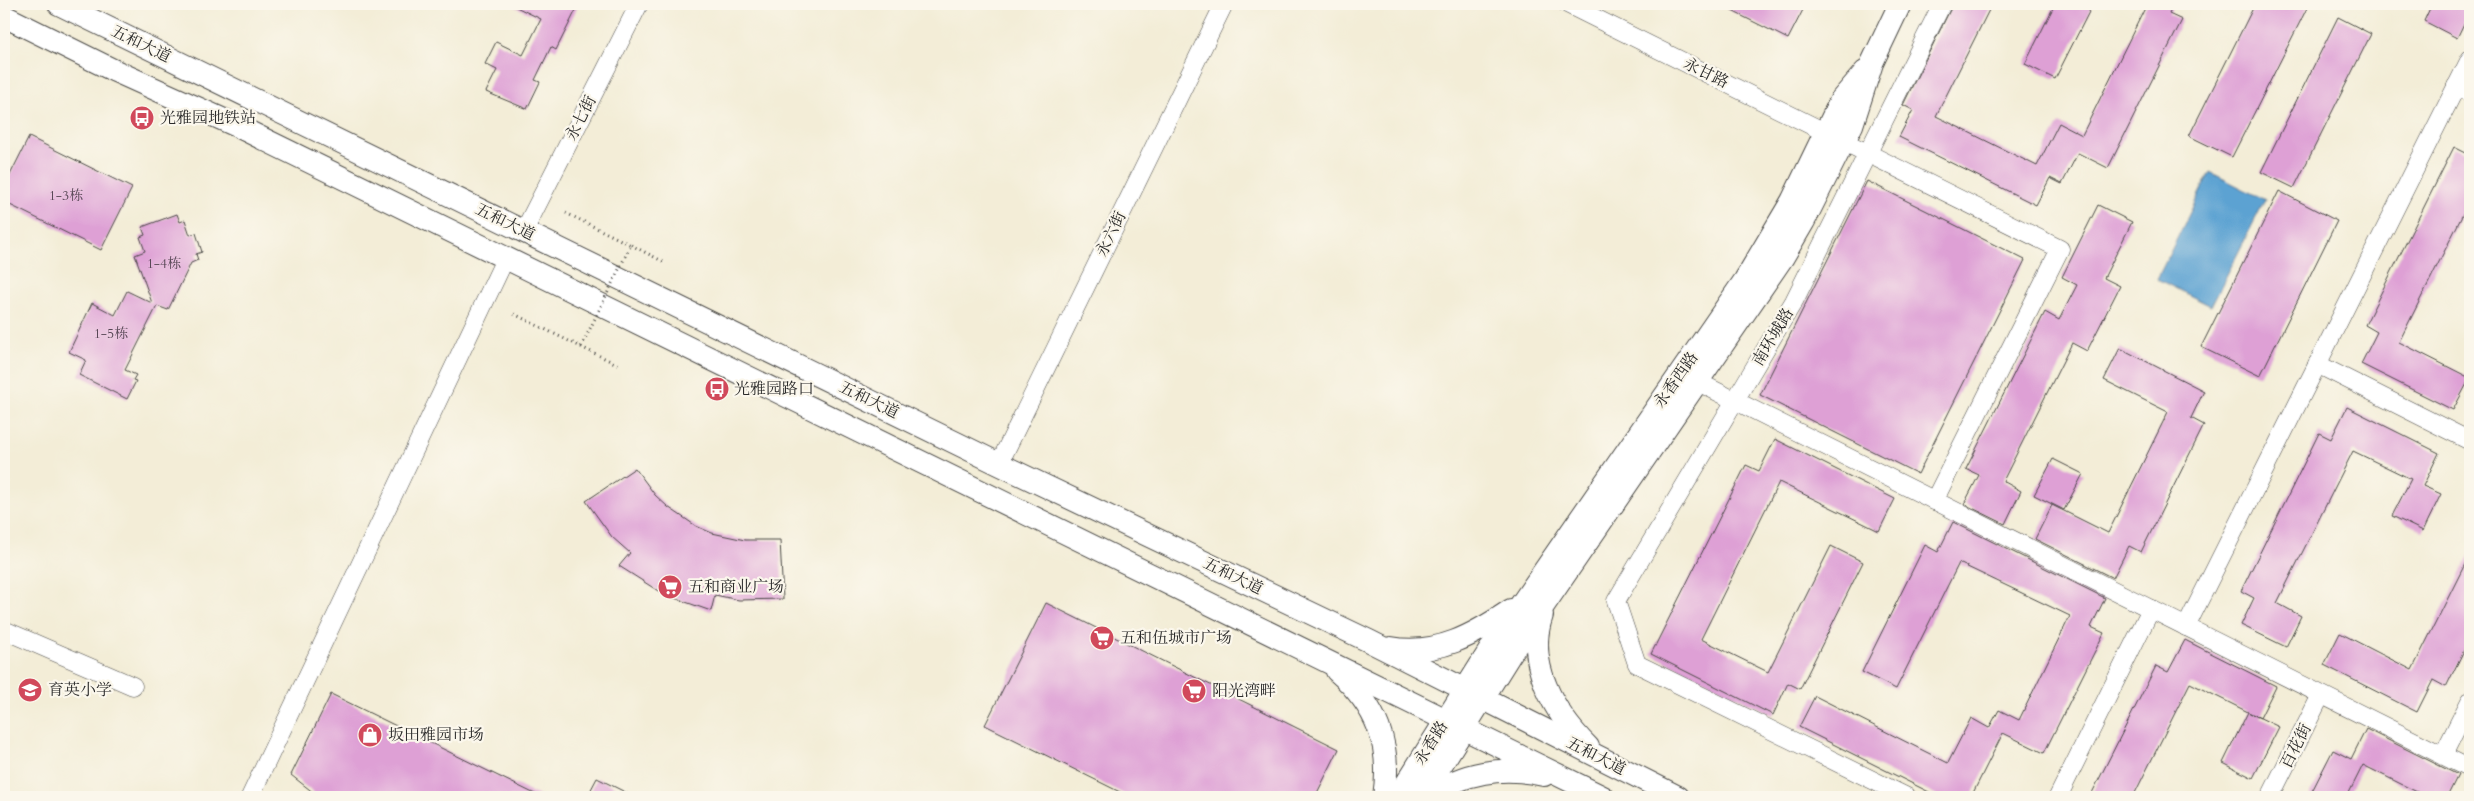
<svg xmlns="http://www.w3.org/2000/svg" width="2474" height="801" font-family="Cardo,'Noto Serif SC',serif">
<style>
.water{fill:#5ca2d2;stroke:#44667e}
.building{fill:#dea0d5}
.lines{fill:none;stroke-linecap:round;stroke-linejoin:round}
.minor-casing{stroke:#494845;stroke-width:19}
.major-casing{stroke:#494845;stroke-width:24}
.path{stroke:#494845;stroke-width:3;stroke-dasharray:1 4;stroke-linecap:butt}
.minor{stroke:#fff;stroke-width:18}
.major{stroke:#fff;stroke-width:22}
.path-bridge{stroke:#494845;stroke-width:3;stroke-dasharray:1 4;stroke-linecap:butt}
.labels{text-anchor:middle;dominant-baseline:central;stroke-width:4.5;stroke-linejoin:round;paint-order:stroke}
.number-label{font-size:14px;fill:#584856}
.street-label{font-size:16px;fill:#2b2b2b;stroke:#fbf7ec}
.poi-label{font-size:16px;fill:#2b2b2b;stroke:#fbf7ec;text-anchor:start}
</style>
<rect width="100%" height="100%" fill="#fbf7ec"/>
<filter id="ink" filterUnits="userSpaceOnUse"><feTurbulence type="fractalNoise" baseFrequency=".02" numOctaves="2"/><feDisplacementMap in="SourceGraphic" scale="10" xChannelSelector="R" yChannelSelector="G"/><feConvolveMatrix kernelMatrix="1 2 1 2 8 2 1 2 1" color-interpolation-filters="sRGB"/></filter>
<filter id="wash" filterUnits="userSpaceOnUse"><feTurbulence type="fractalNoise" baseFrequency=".0096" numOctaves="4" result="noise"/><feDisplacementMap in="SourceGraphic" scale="20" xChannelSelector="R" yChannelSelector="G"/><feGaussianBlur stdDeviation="1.12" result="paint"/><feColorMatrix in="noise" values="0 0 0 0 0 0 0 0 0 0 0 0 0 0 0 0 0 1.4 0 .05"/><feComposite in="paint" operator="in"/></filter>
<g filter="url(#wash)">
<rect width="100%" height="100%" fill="#f3edd7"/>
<!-- water -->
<path class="water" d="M2210 172 2265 200 2211 306 2157 279Z"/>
<g id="blocks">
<!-- building -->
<g class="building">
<path d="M510 4H579L556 50 551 47 535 80 540 82 527 109 486 92 497 70 485 64 496 42 523 55 541 19Z"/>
<path d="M1718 4H1806L1788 39Z"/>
<path d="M1953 4H1992L1936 116 2037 166 2059 123 2082 135 2147 4H2174L2169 14 2182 20 2108 168 2078 153 2062 184 2050 178 2036 205 1899 137 1913 110 1903 105Z"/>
<path d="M2055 4H2093L2055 79 2025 64Z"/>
<path d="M2255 4H2309L2232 157 2189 136Z"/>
<path d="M2432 4H2470V11L2457 38 2424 21Z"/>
<path d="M2338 17 2371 34 2294 188 2261 172Z"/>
<path d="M29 137 132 188 101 250 4 202V187Z"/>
<path d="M2454 147 2470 155V200L2399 342 2470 378 2453 410 2361 364 2377 332 2365 325Z"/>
<path d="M1867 181 2025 260 1918 474 1760 395Z"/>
<path d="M2279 191 2337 221 2260 376 2201 347Z"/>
<path d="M2098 205 2132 222 2104 278 2120 286 2087 351 2072 343 2003 481 2021 491 2005 524 1964 504 1979 475 1966 469 2045 312 2059 320 2077 285 2062 277Z"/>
<path d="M177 214 180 222 185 220 190 235 196 233 202 252 196 254 198 260 191 263 168 310 157 306 125 370 136 375 133 380 136 381 127 399 79 375 86 360 69 352 92 303 115 315 127 291 152 303 135 255 145 251 140 237 145 235 142 227Z"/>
<path d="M2120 348 2204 391 2191 418 2204 425 2141 552 2129 546 2113 578 2035 539 2052 505 2108 533 2168 412 2104 380Z"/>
<path d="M2347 407 2439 453 2423 486 2441 494 2423 531 2392 516 2411 479 2353 451 2277 603 2301 616 2286 647 2241 625 2254 598 2241 591 2319 433 2331 439Z"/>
<path d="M1775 439 1895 499 1879 531 1779 482 1701 639 1768 672 1831 546 1863 562 1800 689 1788 683 1773 715 1651 654 1746 465 1759 471Z"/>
<path d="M2053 459 2083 474 2064 510 2034 495Z"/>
<path d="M635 468 655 495 668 507 696 526 712 533 745 540H780L783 599 739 600 715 595 711 611 663 594 619 566 630 553 612 537 586 501Z"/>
<path d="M1953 522 2105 598 2091 627 2104 633 2044 753 2003 733 1971 797H1939L1799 727 1815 696 1948 763 1971 718 1989 728 1999 710 2019 720 2070 616 1959 563 1896 689 1862 672 1925 545 1938 552Z"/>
<path d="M2470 554V638L2446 687 2433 680 2417 712 2324 665 2340 633 2412 670Z"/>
<path d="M1046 603 1339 749 1315 797H1130L985 725Z"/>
<path d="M2185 640 2276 686 2260 718 2190 683 2133 797H2090L2156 666 2168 672Z"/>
<path d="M331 694 541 797H319L291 775Z"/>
<path d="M2248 712 2279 727 2253 778 2223 763Z"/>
<path d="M2366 729 2458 775 2447 797H2427L2363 765 2347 797H2309L2333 750 2351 759Z"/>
<path d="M597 778 635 797H587Z"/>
</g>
</g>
</g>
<g filter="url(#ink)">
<use href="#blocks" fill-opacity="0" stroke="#494845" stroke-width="1"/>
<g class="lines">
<defs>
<g id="minor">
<path d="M1567 4 2060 249 1934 501"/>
<path d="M2456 86 2470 93"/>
<path d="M524 231 639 4"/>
<path d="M2317 364 2470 441"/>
<path d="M1698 382 2470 769"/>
<path d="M999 464 1224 4"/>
<path d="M2186 627 2470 59"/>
<path d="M4 630 133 686"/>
<path d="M2443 755 2470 701"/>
<path d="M250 797 505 259"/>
<path d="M1907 797 1637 664 1616 601 1794 301 1942 4"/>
<path d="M2058 797 2151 609"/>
<path d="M2270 797 2321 695"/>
</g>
<g id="major">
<path d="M59 4 999 464 1369 641 1678 797"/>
<path d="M4 16 113 70 235 125 1603 797"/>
<path d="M1542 615C1525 663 1554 713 1588 747"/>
<path d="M1391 648C1437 656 1474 635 1511 610"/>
<path d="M1337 671C1377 706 1392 745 1384 797"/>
<path d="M1398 797 1493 645 1745 280 1792 201 1841 100 1865 72"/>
<path d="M1421 797 1511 653 1783 257 1804 221 1852 125 1872 63 1900 4"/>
<path d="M1429 797C1462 771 1504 766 1544 775"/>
</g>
</defs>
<!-- minor casing -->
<use href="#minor" class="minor-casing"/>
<!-- major casing -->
<use href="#major" class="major-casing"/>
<!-- path -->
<g class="path">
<path d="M631 245 666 263"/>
<path d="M581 347 619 365"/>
</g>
<!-- minor -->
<use href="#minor" class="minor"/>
<!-- major -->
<use href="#major" class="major"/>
<!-- path-bridge -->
<path class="path-bridge" d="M514 314 581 347 631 245 566 213"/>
</g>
</g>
<!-- icons -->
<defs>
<symbol id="bus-disc" viewBox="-11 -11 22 22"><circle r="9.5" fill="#d1495b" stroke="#fbf7ec"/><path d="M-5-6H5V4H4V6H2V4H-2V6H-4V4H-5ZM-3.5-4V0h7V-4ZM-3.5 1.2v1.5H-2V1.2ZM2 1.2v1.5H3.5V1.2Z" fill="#fff"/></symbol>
<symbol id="supermarket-disc" viewBox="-11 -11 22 22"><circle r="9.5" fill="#d1495b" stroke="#fbf7ec"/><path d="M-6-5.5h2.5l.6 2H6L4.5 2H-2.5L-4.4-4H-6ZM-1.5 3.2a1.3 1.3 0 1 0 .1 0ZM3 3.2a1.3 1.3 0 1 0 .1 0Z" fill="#fff"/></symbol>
<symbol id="school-disc" viewBox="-11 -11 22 22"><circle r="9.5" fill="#d1495b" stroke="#fbf7ec"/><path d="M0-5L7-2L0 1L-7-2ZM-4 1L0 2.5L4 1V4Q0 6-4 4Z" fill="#fff"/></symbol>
<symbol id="shop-disc" viewBox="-11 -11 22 22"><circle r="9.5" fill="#d1495b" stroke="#fbf7ec"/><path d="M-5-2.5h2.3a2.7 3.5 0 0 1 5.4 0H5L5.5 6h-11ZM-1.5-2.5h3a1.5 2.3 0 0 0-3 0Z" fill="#fff"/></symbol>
</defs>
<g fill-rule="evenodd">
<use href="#bus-disc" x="128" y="104" width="28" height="28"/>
<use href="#bus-disc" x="703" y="375" width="28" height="28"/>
<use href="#supermarket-disc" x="656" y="573" width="28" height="28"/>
<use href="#supermarket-disc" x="1088" y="624" width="28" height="28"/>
<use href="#school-disc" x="16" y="676" width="28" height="28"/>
<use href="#supermarket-disc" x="1180" y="677" width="28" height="28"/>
<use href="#shop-disc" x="356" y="721" width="28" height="28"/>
</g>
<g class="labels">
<!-- number labels -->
<g class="number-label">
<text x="66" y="195">1-3栋</text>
<text x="164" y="263">1-4栋</text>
<text x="111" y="333">1-5栋</text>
</g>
<!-- street labels -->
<g class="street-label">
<text transform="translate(141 44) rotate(26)">五和大道</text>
<text transform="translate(1706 73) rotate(26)">永甘路</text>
<text transform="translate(581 118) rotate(-63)">永七街</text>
<text transform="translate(505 222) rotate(26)">五和大道</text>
<text transform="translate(1111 234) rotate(-64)">永六街</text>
<text transform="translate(1773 337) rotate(-59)">南环城路</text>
<text transform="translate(1676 380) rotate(-55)">永香西路</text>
<text transform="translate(869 400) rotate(26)">五和大道</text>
<text transform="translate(1233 576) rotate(26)">五和大道</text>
<text transform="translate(1431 743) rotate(-58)">永香路</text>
<text transform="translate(2296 746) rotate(-63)">百花街</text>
<text transform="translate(1596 756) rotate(27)">五和大道</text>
</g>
<!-- poi labels -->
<g class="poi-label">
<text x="160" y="118">光雅园地铁站</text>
<text x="734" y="389">光雅园路口</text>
<text x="688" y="587">五和商业广场</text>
<text x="1120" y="638">五和伍城市广场</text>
<text x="48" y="690">育英小学</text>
<text x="1212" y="691">阳光湾畔</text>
<text x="388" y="735">坂田雅园市场</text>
</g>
</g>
<!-- margin -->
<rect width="2474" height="801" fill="none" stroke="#fbf7ec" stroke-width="20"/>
</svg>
